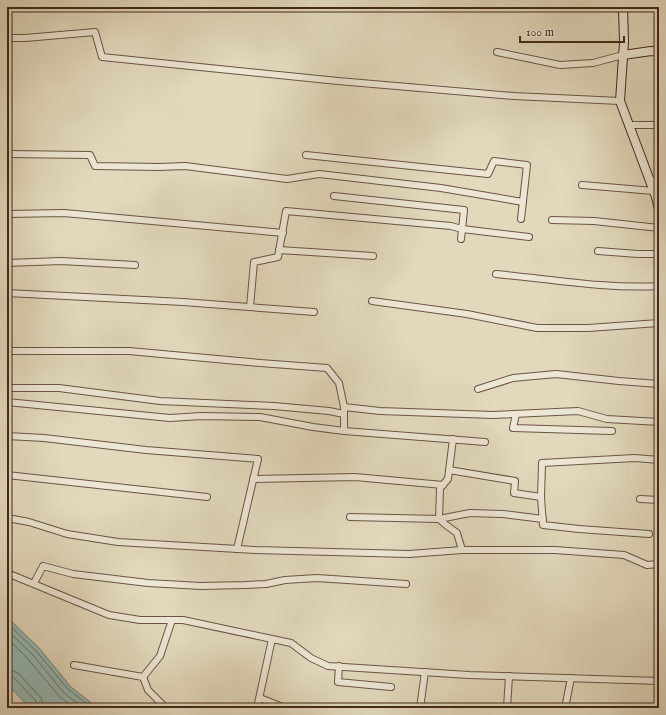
<svg xmlns="http://www.w3.org/2000/svg" width="666" height="715" font-family="'IM FELL English',serif">
<style>
.water{fill:#95bab4;stroke:#747f78}
.lines{fill:none;stroke-linecap:round;stroke-linejoin:round}
.shore{stroke:#6c7068;stroke-width:1}
.street-casing{stroke:#6b5445;stroke-width:8}
.secondary-casing{stroke:#43271d;stroke-width:10}
.street{stroke:#ece6d4;stroke-width:6}
.secondary{stroke:#ece6d4;stroke-width:8}
</style>
<rect width="100%" height="100%" fill="#e2d9bd"/>
<filter id="stains"><feTurbulence type="fractalNoise" baseFrequency=".005" numOctaves="4"/><feColorMatrix values="0 0 0 0 .2 0 0 0 0 .09 0 0 0 0 .02 0 0 0 .5 -.17"/></filter>
<radialGradient id="worn" r=".72"><stop offset=".6" stop-color="#630" stop-opacity="0"/><stop offset="1" stop-color="#630" stop-opacity=".3"/></radialGradient>
<!-- water -->
<path class="water" d="M7 617 39 648 71 687 98 708H30L7 684Z"/>
<g class="lines">
<!-- shore -->
<g class="shore">
<path d="M7 623 36 651 68 689 92 708"/>
<path d="M7 630 33 655 64 693 84 708"/>
<path d="M7 638 28 659 60 697 75 708"/>
<path d="M7 670 14 671 20 675 41 698 44 708"/>
<path d="M7 676H12L15 679 36 701 38 708"/>
</g>
<defs>
<g id="street">
<path d="M7 38H25L95 32 102 57 338 81 514 96 620 101"/>
<path d="M497 52 560 65 593 63 623 55"/>
<path d="M628 125H659"/>
<path d="M7 154 90 155 95 166 159 167 185 166 287 179 319 174 441 188 523 202"/>
<path d="M306 155 488 174 494 161 527 165 521 219"/>
<path d="M650 181 659 180"/>
<path d="M582 185 654 191"/>
<path d="M334 196 464 210 461 239"/>
<path d="M7 214 64 213 283 233"/>
<path d="M552 220 594 221 659 228"/>
<path d="M279 250 373 256"/>
<path d="M598 251 638 254H659"/>
<path d="M7 263 61 261 135 265"/>
<path d="M496 274C550 279 605 289 659 286"/>
<path d="M7 293 183 302 314 312"/>
<path d="M372 301 467 314 537 328H588L659 323"/>
<path d="M250 307 254 262 278 257 286 211 451 226 462 229 529 237"/>
<path d="M7 351H129L260 363 327 368 339 383 344 407V431"/>
<path d="M7 388H59L160 401 274 406 329 411 344 414"/>
<path d="M478 389 513 378 556 374 619 381 659 384"/>
<path d="M7 402 170 418 201 416 260 417 313 427 344 431 485 442"/>
<path d="M344 407 380 411 493 415 578 411 607 419 659 422"/>
<path d="M516 414 513 428 612 431"/>
<path d="M7 436 44 438 146 450 258 459 237 549"/>
<path d="M453 439 448 479 440 488 439 519 446 525 457 533 462 550"/>
<path d="M449 470 515 481 514 493 541 497"/>
<path d="M7 475 207 497"/>
<path d="M253 479 355 477 443 485"/>
<path d="M640 499 659 500"/>
<path d="M350 517 439 519 470 513 503 514 543 519"/>
<path d="M7 518 29 522 67 534 118 542 255 550 409 554 462 550H555L624 555 647 565 659 564"/>
<path d="M649 534 579 529 543 525 541 497 542 463 635 458 659 460"/>
<path d="M7 573 109 615 140 620H183L291 643 311 658 328 666 469 675 659 681"/>
<path d="M34 583 43 566 73 574 148 583 201 586 245 585 266 584 285 580 317 578 406 584"/>
<path d="M74 665 143 677 148 690 166 708"/>
<path d="M339 666 338 682 391 687"/>
<path d="M143 677 160 656 172 620"/>
<path d="M260 698 285 708"/>
<path d="M257 708 272 639"/>
<path d="M420 708 425 672"/>
<path d="M507 708 509 676"/>
<path d="M565 708 571 678"/>
</g>
<g id="secondary">
<path d="M623 7 624 42 620 101 656 197 659 210"/>
<path d="M623 55 651 51 659 52"/>
</g>
</defs>
<!-- street casing -->
<use href="#street" class="street-casing"/>
<!-- secondary casing -->
<use href="#secondary" class="secondary-casing"/>
<!-- street -->
<use href="#street" class="street"/>
<!-- secondary -->
<use href="#secondary" class="secondary"/>
</g>
<!-- margin -->
<rect width="666" height="715" fill="none" stroke="#e2d9bd" stroke-width="24"/>
<rect x="8" y="8" width="650" height="699" fill="none" stroke="#43271d" stroke-width="2"/>
<rect x="12" y="12" width="642" height="691" fill="none" stroke="#43271d"/>
<!-- scale -->
<path d="M520 36v6h104v-6" fill="none" stroke="#43271d" stroke-width="2"/>
<text x="526" y="36" font-size="12" fill="#43271d" stroke="#ece6d4" stroke-width="3" paint-order="stroke">100 m</text>
<rect width="100%" height="100%" filter="url(#stains)"/>
<rect width="100%" height="100%" fill="url(#worn)"/>
</svg>
